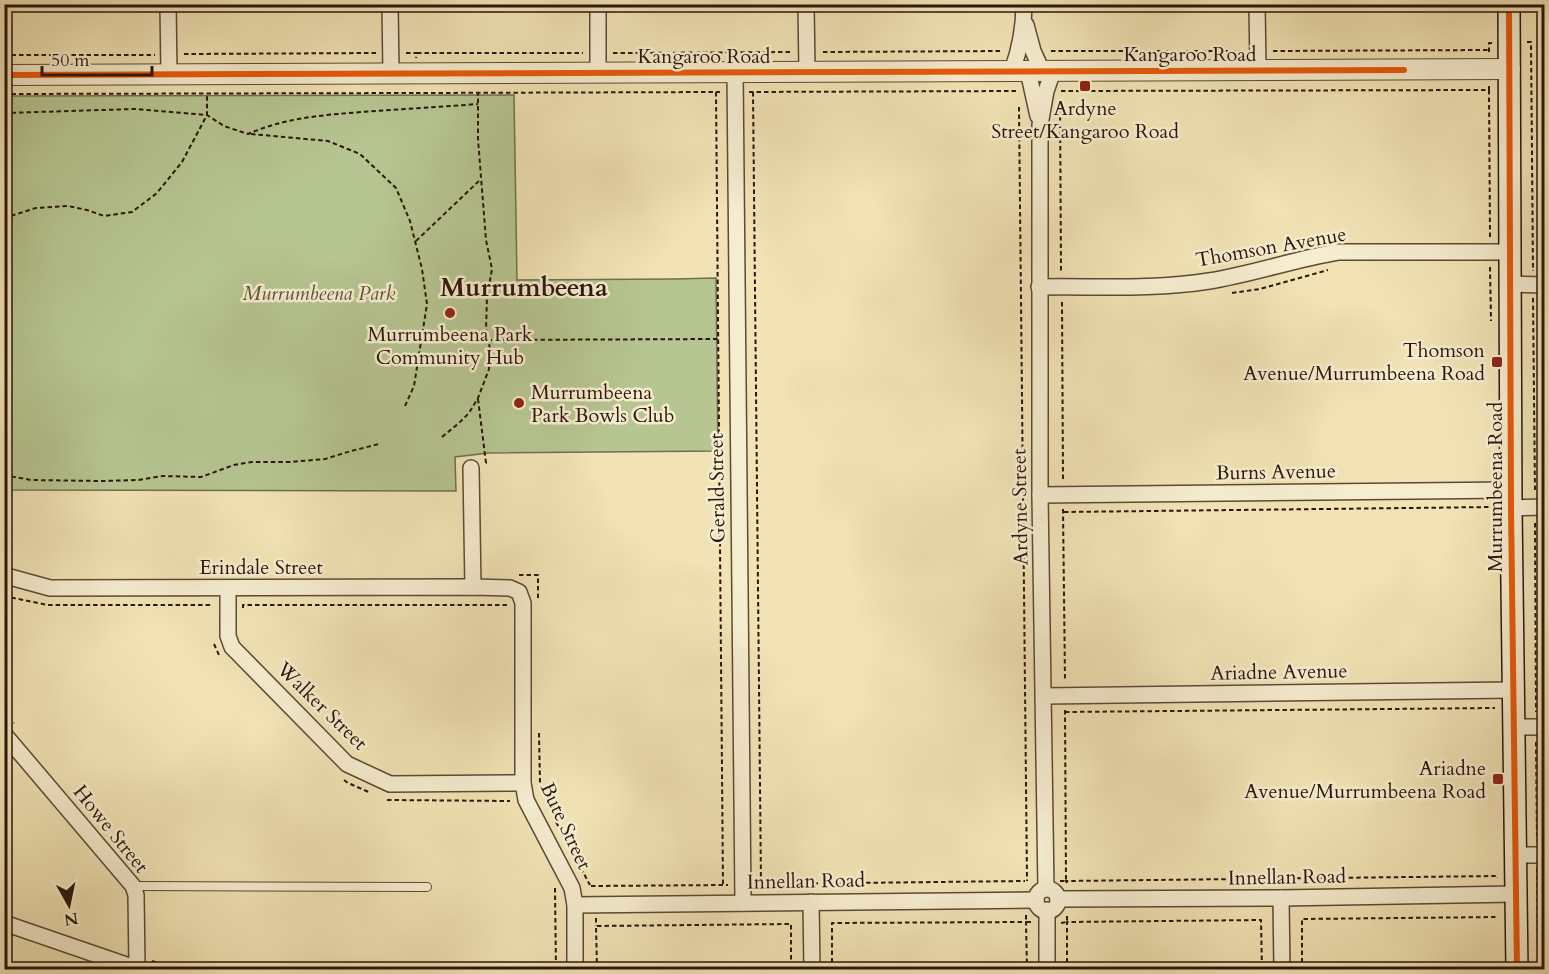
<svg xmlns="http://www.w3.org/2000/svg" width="1549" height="974" font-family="Cardo,serif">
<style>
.green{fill:#b6c591;stroke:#706e4e;stroke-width:1.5}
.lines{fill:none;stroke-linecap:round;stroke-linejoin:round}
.service-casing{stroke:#5c4936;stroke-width:10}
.minor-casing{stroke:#5c4936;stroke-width:18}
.tertiary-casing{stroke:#5c4936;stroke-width:22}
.secondary-casing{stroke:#2a160b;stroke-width:24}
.path{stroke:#2a160b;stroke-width:2;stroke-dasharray:4.5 3;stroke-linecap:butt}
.service{stroke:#f6edcf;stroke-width:8}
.minor{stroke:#f6edcf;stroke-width:15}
.tertiary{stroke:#f6edcf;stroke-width:20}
.secondary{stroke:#f6edcf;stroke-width:21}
.cycleway-casing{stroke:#f6edcf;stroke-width:10}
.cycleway{stroke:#e8590c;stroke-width:6}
.poi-dot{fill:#8f2418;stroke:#f6edcf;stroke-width:2}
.labels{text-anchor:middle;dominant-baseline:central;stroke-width:5;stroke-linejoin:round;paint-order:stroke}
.street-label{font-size:20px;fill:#2a160b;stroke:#f6edcf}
.poi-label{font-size:20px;fill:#2a160b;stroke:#f6edcf}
.park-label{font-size:20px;font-style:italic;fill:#5b533a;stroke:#f6edcf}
.district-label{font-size:26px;font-weight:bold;fill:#2a160b;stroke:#f6edcf}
</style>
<rect width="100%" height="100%" fill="#f1e3b5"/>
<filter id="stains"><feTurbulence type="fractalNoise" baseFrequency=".00333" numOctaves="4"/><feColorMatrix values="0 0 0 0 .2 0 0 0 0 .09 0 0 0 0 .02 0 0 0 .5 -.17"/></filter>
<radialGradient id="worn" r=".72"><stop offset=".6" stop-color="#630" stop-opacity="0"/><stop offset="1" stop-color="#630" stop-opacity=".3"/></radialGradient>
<!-- green -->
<path class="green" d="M514 95 517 280 674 279 716 278 718 451 489 453 455 457 456 491 5 490V96Z"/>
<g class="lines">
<defs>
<path id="service" d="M133 886 427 887"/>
<g id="minor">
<path d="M168 4 169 74"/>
<path d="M390 4 391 73"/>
<path d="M598 4V72"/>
<path d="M806 4 807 71"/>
<path d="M1257 4 1258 70"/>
<path d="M1026 25 1033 51 1042 71"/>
<path d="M1012 71C1020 49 1024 28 1024 4"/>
<path d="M1028 71 1038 116"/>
<path d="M735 72 743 903"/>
<path d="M1511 284 1544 285"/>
<path d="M1039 287C1095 286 1153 290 1209 281 1253 274 1295 259 1338 252H1510"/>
<path d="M471 468 473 587"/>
<path d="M1040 495 1511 490"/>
<path d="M1511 508 1544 507"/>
<path d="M4 577H10L50 588 473 587 510 588 519 592 523 603V783L526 800 572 888 575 905V970"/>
<path d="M228 588V636L232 647 347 764 390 784 523 783"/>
<path d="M1044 696 1514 690"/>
<path d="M1514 727H1544"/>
<path d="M4 734 133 886 136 895 137 968"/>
<path d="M1516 855H1544"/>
<path d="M1046 889 1040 495V125L1046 91 1053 71"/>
<circle cx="1047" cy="900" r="11"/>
<path d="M1281 898 1282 970"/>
<path d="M1058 899 1281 898 1516 894"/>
<path d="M811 902 812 970"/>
<path d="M575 905 1036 900"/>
<path d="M1047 910V970"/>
<path d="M4 923 141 970"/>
</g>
<path id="tertiary" d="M4 75 1510 69"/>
<path id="secondary" d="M1509 4 1511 508 1517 970"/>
</defs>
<!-- service casing -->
<use href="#service" class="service-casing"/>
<!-- minor casing -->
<use href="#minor" class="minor-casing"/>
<!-- tertiary casing -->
<use href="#tertiary" class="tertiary-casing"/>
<!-- secondary casing -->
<use href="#secondary" class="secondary-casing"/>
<!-- path -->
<g class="path">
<path d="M1527 42H1531L1533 271"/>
<path d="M1051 51H1243"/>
<path d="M1273 51 1489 50"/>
<path d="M823 52 1003 51"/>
<path d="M1489 52V43H1492"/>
<path d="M406 53H417L416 58"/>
<path d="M417 53H583"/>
<path d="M613 53 793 52"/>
<path d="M184 54 377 53"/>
<path d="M4 55H155"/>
<path d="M1489 90 1490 237"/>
<path d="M1061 91 1489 90V85"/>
<path d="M716 92 723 885"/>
<path d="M749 92 1017 91"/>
<path d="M753 92 761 884"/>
<path d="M416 93 720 92"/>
<path d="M4 94 416 93"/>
<path d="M1060 101 1061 272"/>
<path d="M1019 107 1027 881"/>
<path d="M4 113 135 109 207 115 224 126 248 134C284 118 322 115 362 112 400 109 439 107 478 104"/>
<path d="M251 134 328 141 360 154 396 188 410 221 422 269 427 304 414 386 405 406"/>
<path d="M4 218 36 208 68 206 87 210 104 216 132 212 157 193 182 162 207 115V95"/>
<path d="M416 241 481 179"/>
<path d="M1490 267 1491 321"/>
<path d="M1232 293 1260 289 1328 270"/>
<path d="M1533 298 1535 493"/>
<path d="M1062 302 1063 479"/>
<path d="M488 340 719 339"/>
<path d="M478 399 486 463H485"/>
<path d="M442 437 459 423 469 413 478 398 489 369 490 349 486 329 487 297 492 269 486 240 478 139V92"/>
<path d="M4 475 31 480 102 481 138 480 163 476 201 477 234 465 252 462H289L325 459 351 451 379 444"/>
<path d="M1063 509 1065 680"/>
<path d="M1064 512 1493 507"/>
<path d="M1535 523 1536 712"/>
<path d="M519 575H538V599"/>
<path d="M4 596 48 605H213"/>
<path d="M243 608V605H508"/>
<path d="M214 644 219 655"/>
<path d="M4 711 14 723"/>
<path d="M1065 712 1495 708"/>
<path d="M539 733 540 784"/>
<path d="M1536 742 1537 841"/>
<path d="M344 780 348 783 371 793"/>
<path d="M387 800 510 801"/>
<path d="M556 822 590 885"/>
<path d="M1537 868 1538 970"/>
<path d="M1060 881H1066L1065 710"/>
<path d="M1067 883 1066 881 1497 876V878"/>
<path d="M761 884 1025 881"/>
<path d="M591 886 728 885"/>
<path d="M555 888 556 970"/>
<path d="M1026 915V922H1032"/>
<path d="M596 918V926"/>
<path d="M1061 923 1067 922V913"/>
<path d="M152 961 177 970"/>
<path d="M597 970 596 926 791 924V970"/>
<path d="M832 970V923L1026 922 1027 970"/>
<path d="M1067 970V922L1261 920 1262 970"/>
<path d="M1302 970V919L1498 917"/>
</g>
<!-- service -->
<use href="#service" class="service"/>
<!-- minor -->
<use href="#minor" class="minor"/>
<!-- tertiary -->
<use href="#tertiary" class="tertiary"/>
<!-- secondary -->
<use href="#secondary" class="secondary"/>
<defs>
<g id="cycleway">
<path d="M1509 4 1511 508 1517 970"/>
<path d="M4 75 1404 70"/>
</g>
</defs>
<!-- cycleway casing -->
<use href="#cycleway" class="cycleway-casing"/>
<!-- cycleway -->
<use href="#cycleway" class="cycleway"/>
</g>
<!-- markers -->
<g class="poi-dot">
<rect x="1079" y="80" width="12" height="12" rx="3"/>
<circle cx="450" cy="313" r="6"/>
<rect x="1491" y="356" width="12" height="12" rx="3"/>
<circle cx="519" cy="403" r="6"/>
<rect x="1492" y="773" width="12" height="12" rx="3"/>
</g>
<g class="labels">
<!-- street labels -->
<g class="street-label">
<text x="1190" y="54">Kangaroo Road</text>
<text x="704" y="56">Kangaroo Road</text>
<text transform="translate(1271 247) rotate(-10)">Thomson Avenue</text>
<text transform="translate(1276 472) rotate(-1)">Burns Avenue</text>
<text transform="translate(1495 487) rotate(-90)">Murrumbeena Road</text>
<text transform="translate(717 488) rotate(-91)">Gerald Street</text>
<text transform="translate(1020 507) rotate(-91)">Ardyne Street</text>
<text x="261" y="567">Erindale Street</text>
<text transform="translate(1279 672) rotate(-1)">Ariadne Avenue</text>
<text transform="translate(322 706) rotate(44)">Walker Street</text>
<text transform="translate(566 826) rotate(65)">Bute Street</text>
<text transform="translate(111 829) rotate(51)">Howe Street</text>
<text transform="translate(1287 877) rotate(-1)">Innellan Road</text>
<text transform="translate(806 881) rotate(-1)">Innellan Road</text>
</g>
<!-- poi labels -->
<g class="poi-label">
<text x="1085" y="108">Ardyne<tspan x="1085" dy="23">Street/Kangaroo Road</tspan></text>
<text x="450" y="334">Murrumbeena Park<tspan x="450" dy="23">Community Hub</tspan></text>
<text x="1485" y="350" text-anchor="end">Thomson<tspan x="1485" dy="23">Avenue/Murrumbeena Road</tspan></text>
<text x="531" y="392" text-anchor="start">Murrumbeena<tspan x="531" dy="23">Park Bowls Club</tspan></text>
<text x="1486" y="768" text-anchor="end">Ariadne<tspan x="1486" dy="23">Avenue/Murrumbeena Road</tspan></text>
</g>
<!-- park labels -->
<g class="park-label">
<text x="319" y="293">Murrumbeena Park</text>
</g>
<!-- district labels -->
<g class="district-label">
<text x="524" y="287">Murrumbeena</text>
</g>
</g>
<!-- margin -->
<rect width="1549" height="974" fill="none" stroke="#f1e3b5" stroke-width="24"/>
<rect x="6" y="6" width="1537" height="962" fill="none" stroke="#2a160b" stroke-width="3"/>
<rect x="12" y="12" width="1525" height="950" fill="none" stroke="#2a160b" stroke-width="1.5"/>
<!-- north arrow -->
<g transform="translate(69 905) rotate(171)" stroke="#f6edcf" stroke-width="4.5" paint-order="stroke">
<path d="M0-4.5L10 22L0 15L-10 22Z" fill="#2a160b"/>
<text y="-9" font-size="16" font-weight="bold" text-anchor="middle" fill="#2a160b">N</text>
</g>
<!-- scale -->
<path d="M42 66v9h110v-9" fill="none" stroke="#2a160b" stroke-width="3"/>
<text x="51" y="66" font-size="18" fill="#2a160b" stroke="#f6edcf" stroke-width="4.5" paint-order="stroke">50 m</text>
<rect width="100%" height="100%" filter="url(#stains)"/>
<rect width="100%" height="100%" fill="url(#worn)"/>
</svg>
